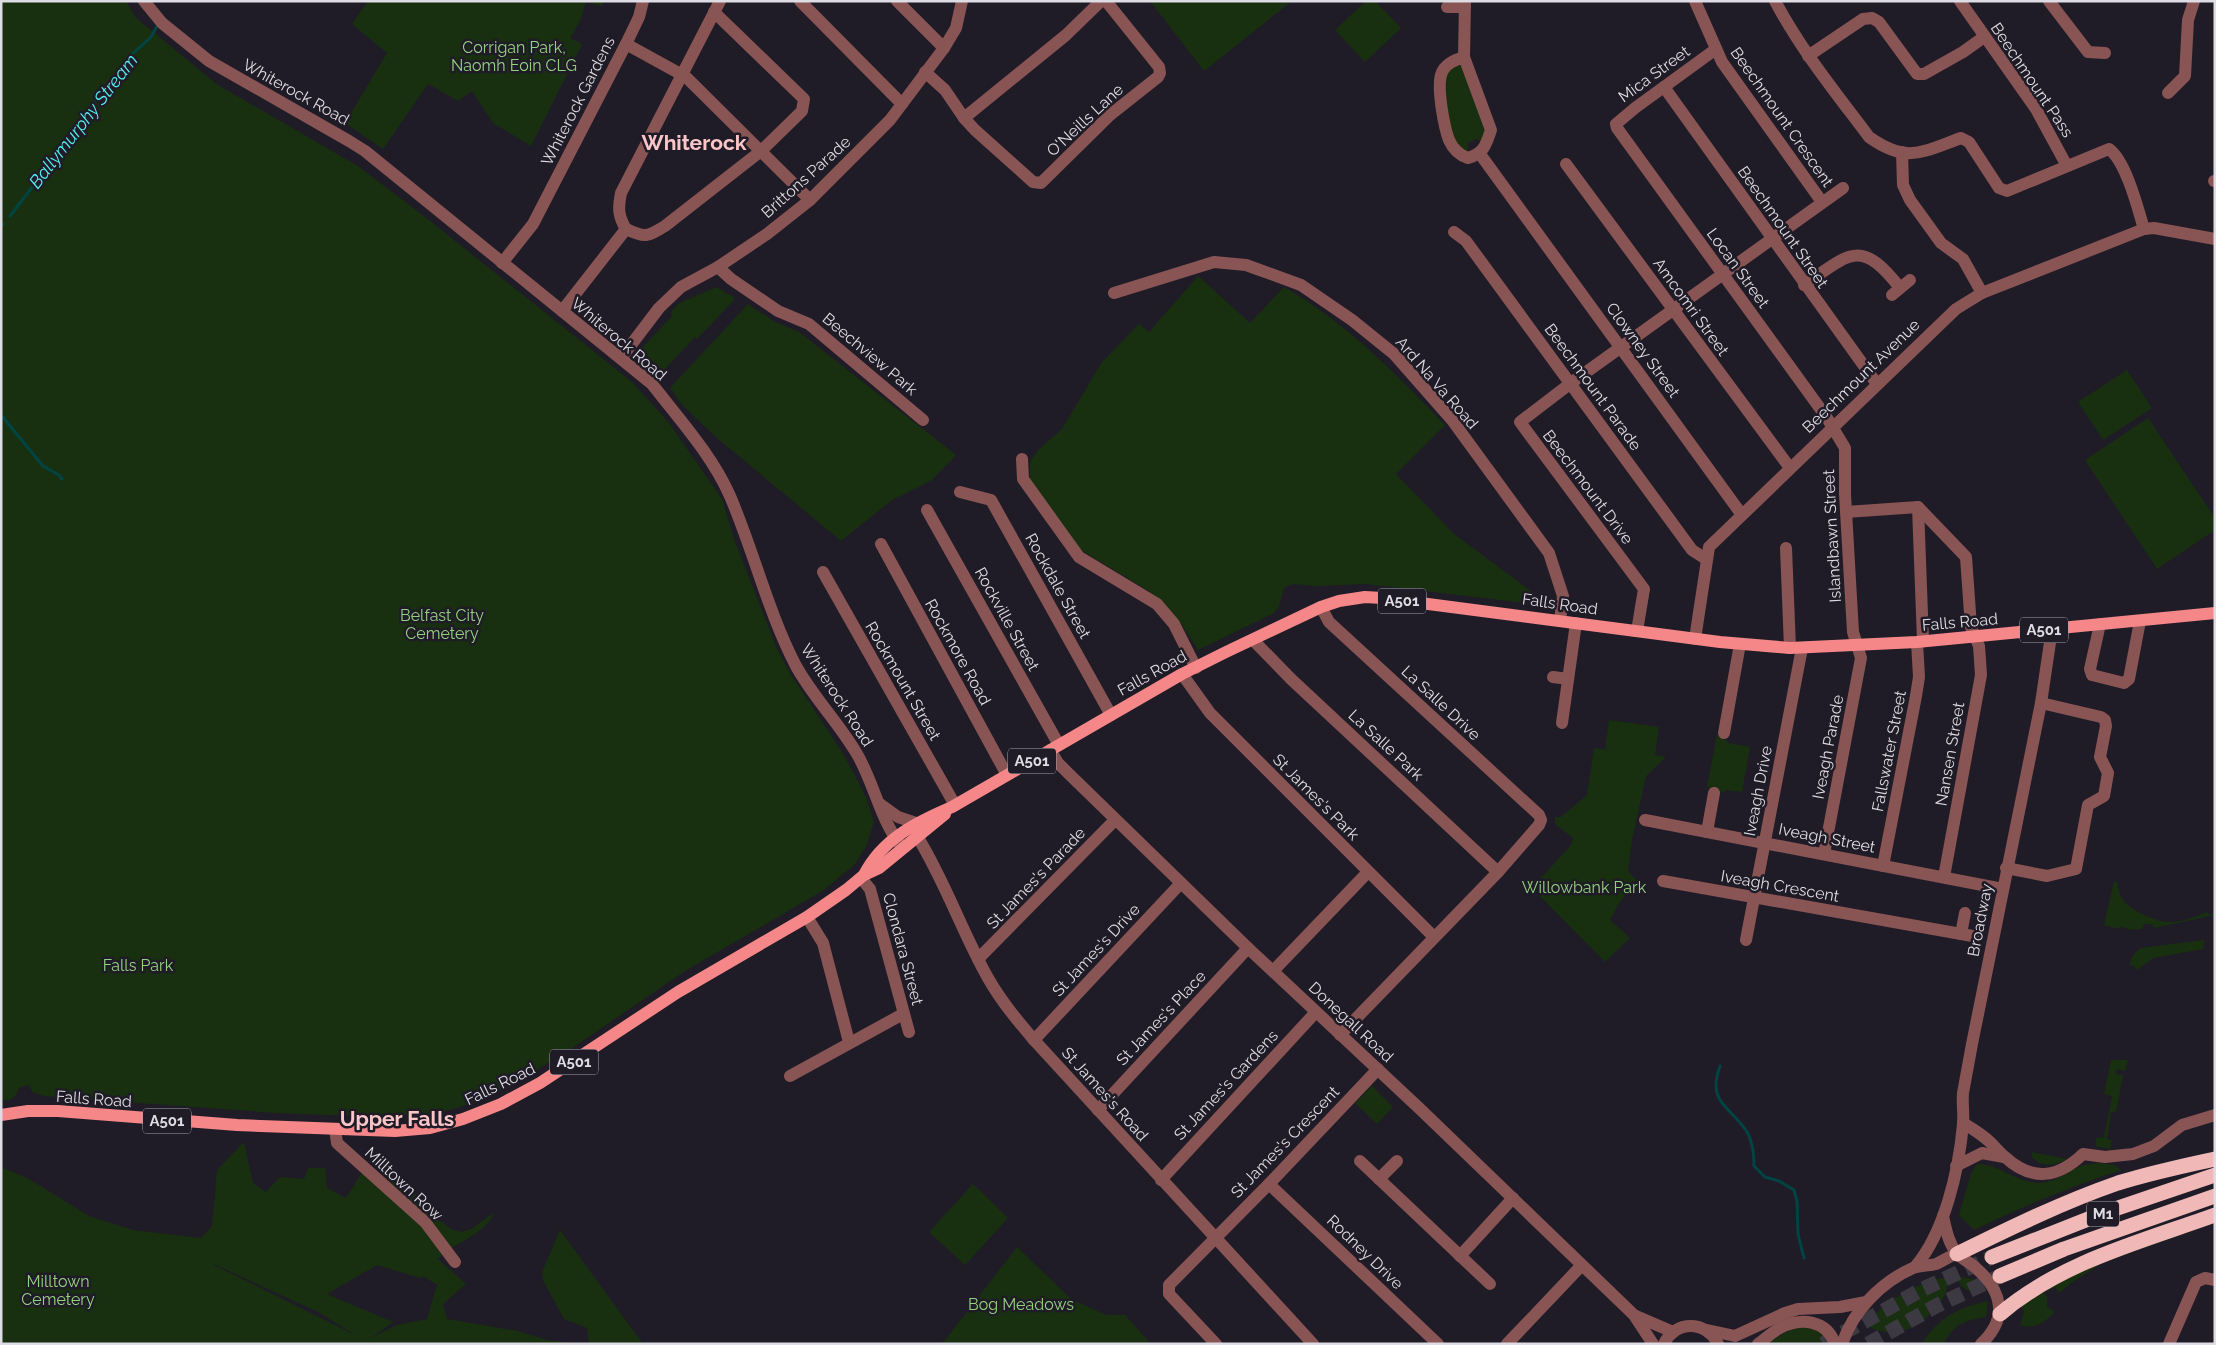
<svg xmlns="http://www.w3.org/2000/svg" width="2216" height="1345" font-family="Raleway,sans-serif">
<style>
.green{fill:#18300f;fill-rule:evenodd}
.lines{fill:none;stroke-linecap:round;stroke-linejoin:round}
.stream{stroke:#044;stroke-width:3}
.highway-tunnel{stroke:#3c3943;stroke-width:15;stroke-dasharray:15 8;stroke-linecap:butt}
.minor{stroke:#895454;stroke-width:12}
.major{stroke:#f68789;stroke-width:12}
.highway{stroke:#f0b9b8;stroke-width:15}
.labels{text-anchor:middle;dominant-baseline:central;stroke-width:5;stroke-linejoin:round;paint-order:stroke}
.shield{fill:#1f1c27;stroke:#a5a2ab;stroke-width:1}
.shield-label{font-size:15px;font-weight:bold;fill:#dedce4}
.park-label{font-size:16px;fill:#95d27f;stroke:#1f1c27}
.street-label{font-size:16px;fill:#dedce4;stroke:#1f1c27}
.water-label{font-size:18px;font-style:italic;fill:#53f0f1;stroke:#1f1c27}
.district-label{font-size:21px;font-weight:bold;fill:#fac6c7;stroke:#1f1c27}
</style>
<rect width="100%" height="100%" fill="#1f1c27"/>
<!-- green -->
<g class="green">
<path d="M1 1H126L136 18 218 85 358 166 429 220 632 382 669 423 722 499 734 539 777 649 791 675 844 755 866 797 874 822 867 844 855 864 824 890 685 971 562 1055 491 1096 454 1109 430 1114 384 1117 276 1113 44 1096 33 1092 28 1085 19 1088C16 1098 11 1100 1 1101Z"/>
<path d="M368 1H604L602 6 586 2 581 19 570 38 582 44 531 146 493 123 472 91 458 101 428 84 383 149 345 123 387 53 352 24Z"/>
<path d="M1150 1H1292L1204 71Z"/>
<path d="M1366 1H1375L1401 28 1365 62 1335 30Z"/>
<path d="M1457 66H1463L1486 132 1482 141 1476 139 1468 143V152C1464 150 1460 149 1458 145 1450 133 1440 90 1446 76 1448 71 1452 69 1457 66Z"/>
<path d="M1198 276 1250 323 1284 287C1348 324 1395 373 1445 425L1396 474 1454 534 1536 595 1525 603 1366 584 1315 586 1293 584 1284 588 1279 606 1274 613 1198 650 1179 621 1165 605 1147 590 1076 547 1030 481V462L1038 450 1062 429 1102 362 1139 324 1149 332Z"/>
<path d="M716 287 734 297 733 301 697 339 695 337 663 371 640 350 672 316 670 313 678 304Z"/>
<path d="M748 304 775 322 799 332 956 455 932 480 892 500 841 541 717 438 683 406 670 388Z"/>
<path d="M2127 370 2152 408 2103 440 2078 402Z"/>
<path d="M2148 418 2215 518V530L2157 569 2085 460Z"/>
<path d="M1609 720 1659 727 1655 755 1666 757 1646 776 1632 840 1628 871 1639 883 1621 900 1610 920 1630 938 1605 962 1532 888 1571 845 1573 838 1555 824V817H1561L1587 795 1594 748 1616 751 1605 749Z"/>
<path d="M1717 734 1729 743 1750 747 1742 792 1725 790V793L1707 787Z"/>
<path d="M2114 881 2117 882C2119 890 2120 898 2126 903 2135 912 2157 922 2169 922 2183 922 2195 917 2207 912L2210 915 2215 911V915L2154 928 2152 924H2144L2142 929C2133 930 2127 930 2121 926L2119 929 2104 925Z"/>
<path d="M2204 940 2203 949 2153 958 2137 970 2134 966 2129 965 2133 955 2141 948Z"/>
<path d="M2111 1060H2128L2125 1071 2117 1069 2116 1074 2123 1075 2116 1112H2111L2107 1139 2112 1140 2110 1149 2096 1146V1138L2104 1137 2112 1096 2104 1094Z"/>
<path d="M1372 1086 1393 1107 1377 1124 1355 1103Z"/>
<path d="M244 1142 253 1183 266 1192 280 1177 304 1179 308 1168H325L327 1188 346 1198 361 1174 379 1173 423 1198 434 1217 453 1230 462 1232 473 1228 494 1212C486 1236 453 1242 438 1259L466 1284 443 1304 447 1319 518 1331 547 1340 581 1344H1V1167L29 1179 89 1216 133 1230 201 1238 212 1226 217 1170ZM214 1264 320 1313 357 1336 214 1265ZM377 1265 420 1278 423 1276 437 1285 427 1319 397 1325 371 1338 393 1322 327 1294Z"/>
<path d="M2032 1152 2067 1159C2054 1166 2042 1168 2032 1157Z"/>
<path d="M2100 1163 2114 1165 2122 1170C2071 1186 2022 1207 1974 1230L1959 1215 1971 1173 1977 1164C1998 1163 2016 1183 2040 1183 2055 1182 2064 1174 2076 1168 2083 1164 2092 1164 2100 1163Z"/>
<path d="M973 1184 1008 1218 965 1265 929 1232Z"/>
<path d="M2215 1223 2104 1262 2074 1281 2059 1293 2056 1287 2044 1292 2047 1297V1307L2055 1312C2044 1322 2036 1330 2020 1325L2024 1311 2019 1303 2088 1266Z"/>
<path d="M560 1230 643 1344H589L587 1328 564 1319 543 1280 542 1272Z"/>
<path d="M1017 1247 1071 1299 1106 1315H1125L1151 1344H942Z"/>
<path d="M1957 1276 1973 1279 1985 1291C1973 1295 1959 1290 1957 1276Z"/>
<path d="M1946 1277C1954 1298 1921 1327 1901 1331 1889 1334 1875 1331 1864 1324 1888 1301 1913 1284 1946 1277Z"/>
<path d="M1988 1301 1986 1317C1966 1320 1953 1324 1944 1344H1922C1937 1318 1960 1307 1988 1301Z"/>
<path d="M1796 1327C1813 1329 1821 1327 1830 1344H1765Z"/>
</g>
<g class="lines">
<!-- stream -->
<g class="stream">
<path d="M10 216 66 143 75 126 87 117 91 106 106 90 129 57 151 37 157 26"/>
<path d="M1 226 3 224"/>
<path d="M1 415 43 466 59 475 62 479"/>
<path d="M1720 1066C1707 1102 1728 1105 1745 1129 1753 1140 1754 1154 1754 1166L1765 1177 1779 1181 1794 1190 1797 1201 1798 1234 1804 1258"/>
</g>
<!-- highway-tunnel -->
<g class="highway-tunnel">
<path d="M1823 1344 1923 1289 1992 1257"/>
<path d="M1868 1344 1936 1306 2000 1276"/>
</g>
<!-- minor -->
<g class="minor">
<path d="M144 1 162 23 209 61 349 141 365 151 652 384C679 419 712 455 730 496 754 552 768 612 796 666 813 697 839 723 857 754 874 783 880 819 901 846"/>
<path d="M800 1 902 104"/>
<path d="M897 1 944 48"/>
<path d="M1695 1 1722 62 1822 202"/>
<path d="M1775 1C1801 50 1836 93 1869 137 1907 164 1922 152 1961 138L1969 142 1999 188 2007 191 2109 149C2126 161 2138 209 2144 229"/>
<path d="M1960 1 2036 109 2067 166"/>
<path d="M2049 1 2088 52 2105 53"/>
<path d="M1447 7H1465"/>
<path d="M626 44 686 77 810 200"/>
<path d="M1716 49 1635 108 1616 124 1617 128 1827 418 1845 448V494L1853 632 1861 658 1824 854"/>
<path d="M1808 56 1863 19 1872 18 1879 22 1917 74H1924L1963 52 1984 37"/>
<path d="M1464 57 1491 130C1486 145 1484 153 1468 158 1459 155 1453 149 1449 140 1444 127 1437 89 1441 75 1444 64 1455 60 1464 57Z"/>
<path d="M1464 57 1465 1"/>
<path d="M925 72 945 90 964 118 975 130 1033 182 1041 183 1110 115 1158 77 1160 73 1159 67 1106 1"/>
<path d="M1664 87 1877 384"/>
<path d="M2168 93 2185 76 2188 20 2194 1"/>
<path d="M964 118 1066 35 1100 2 1103 1"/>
<path d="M1902 152 1903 185 1910 200 1941 243 1963 259 1982 293"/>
<path d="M1480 154 1742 515"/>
<path d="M1566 164 1790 468"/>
<path d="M2214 181H2215"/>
<path d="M626 229C645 238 647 237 665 226L761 151 802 111 804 99 714 12"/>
<path d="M1454 232 1466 241 1692 550 1706 559"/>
<path d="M502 263 533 224 626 44 639 17 643 1"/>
<path d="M718 267 731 279 778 311 809 324 923 420"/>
<path d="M1804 285C1850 253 1861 238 1900 288"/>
<path d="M1114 293 1214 262 1246 265 1301 285 1352 320 1394 354 1452 420 1549 553 1563 596 1560 621"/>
<path d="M1892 295 1910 280"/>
<path d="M562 311 626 229C618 216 618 208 621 193L720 1"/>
<path d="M621 358 659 308 681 287 718 267 767 234 810 200 890 120 944 48 956 28 962 1"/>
<path d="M1022 459 1023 479 1079 557 1157 604 1174 624 1196 668"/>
<path d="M960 492 991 500 1111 715"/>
<path d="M1918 507 1923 641"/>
<path d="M927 510 1059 745"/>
<path d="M1846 512 1918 507 1966 557 1971 627 1979 646 1981 675 1944 877"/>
<path d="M881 544 1007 775"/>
<path d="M1786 548 1790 648"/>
<path d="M823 572 955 805"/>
<path d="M1321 607 1329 622 1539 815 1541 820 1539 825 1498 872 1340 1035"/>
<path d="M2100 624 2090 669 2092 675 2124 683 2129 679 2140 621"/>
<path d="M1637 631 1644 589 1520 422 1571 383 1843 188"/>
<path d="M1695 639 1709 547 1956 309 1982 293 2144 229 2154 228 2215 239"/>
<path d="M1253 640 1291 679 1498 872"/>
<path d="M1182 674 1210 713 1434 937"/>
<path d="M1553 677 1568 679"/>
<path d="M1562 723 1576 623"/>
<path d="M1724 733 1740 644"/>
<path d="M1050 750 1058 763 1069 774 1248 948 1419 1108 1634 1315 1653 1344"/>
<path d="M880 804 898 817 916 823"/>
<path d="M1645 820 2003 889"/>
<path d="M1707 832 1714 793"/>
<path d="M917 836C945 881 962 932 988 978 1001 1001 1017 1020 1034 1040L1313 1344"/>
<path d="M1883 866 1916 696 1919 677 1917 642"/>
<path d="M2006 868 2047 876 2076 869 2088 805 2104 796 2108 773 2100 757 2106 726 2105 720 2101 717 2041 703"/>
<path d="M861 878 870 889 909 1032"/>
<path d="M1663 881 1978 937"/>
<path d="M807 917 823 943 849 1042"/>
<path d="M1961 934 1965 913"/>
<path d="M1746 940 1802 648"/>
<path d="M978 959 1115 820"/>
<path d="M1273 971 1368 872"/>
<path d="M1034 1040 1181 883"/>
<path d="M790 1076 903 1014"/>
<path d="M1098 1110 1248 948"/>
<path d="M1963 1123C1973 1129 1983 1135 1991 1143 1996 1148 2000 1153 2005 1157 2032 1182 2058 1178 2083 1154L2105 1157 2133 1154 2154 1146 2182 1125 2215 1115"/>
<path d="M335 1129 337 1143 425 1222 455 1262"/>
<path d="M1360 1161 1490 1284"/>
<path d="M1956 1166 1982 1153 2004 1157"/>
<path d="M1379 1179 1397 1161"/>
<path d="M1161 1180 1316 1012"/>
<path d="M1269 1184 1438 1344"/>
<path d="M1943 1216C1946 1229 1948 1242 1956 1252 1961 1259 1971 1263 1977 1269 2003 1292 2008 1319 1981 1344"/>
<path d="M1460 1256 1513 1198"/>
<path d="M1915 1267C1945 1232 1959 1169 1963 1124 1964 1113 1962 1103 1963 1093 1966 1077 1969 1060 1972 1044L2041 703 2052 629"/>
<path d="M1636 1316 1673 1332"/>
<path d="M1707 1330 1735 1336 1785 1313 1798 1309 1840 1307 1866 1302"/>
<path d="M1216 1344 1169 1294V1285L1269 1184 1378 1069"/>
<path d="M1507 1344 1582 1265"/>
<path d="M1664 1344C1675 1320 1706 1320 1718 1344"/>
<path d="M1758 1344C1765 1339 1772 1332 1780 1328 1801 1317 1827 1320 1835 1344"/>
<path d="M1842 1344C1853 1311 1881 1282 1913 1268 1920 1265 1928 1266 1936 1264 1943 1261 1949 1256 1957 1254"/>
<path d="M2169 1344 2196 1282 2205 1278 2215 1280"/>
</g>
<!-- major -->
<g class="major">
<path d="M864 875C882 839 917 822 952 807L1182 674 1226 652 1321 607 1339 601 1365 597 1382 598 1720 642 1790 648 1917 642 2215 613"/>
<path d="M1 1115 28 1111H58L237 1125 395 1131 430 1128 463 1119 501 1104 540 1083 678 992 807 917 846 890 864 875 879 868 945 814"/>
</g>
<!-- highway -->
<g class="highway">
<path d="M1957 1254C2010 1228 2063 1202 2118 1183 2150 1173 2182 1166 2215 1159"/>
<path d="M1992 1257 2106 1212 2215 1175"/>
<path d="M2000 1276 2064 1249 2215 1196"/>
<path d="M2000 1314C2061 1262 2140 1242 2215 1215"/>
</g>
</g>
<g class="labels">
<!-- shield labels -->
<g class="shield">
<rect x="1378" y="588.5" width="48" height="25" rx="4"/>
<rect x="2020" y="617.5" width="48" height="25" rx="4"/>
<rect x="1008" y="748.5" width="48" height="25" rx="4"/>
<rect x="550" y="1049.5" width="48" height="25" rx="4"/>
<rect x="143" y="1108.5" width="48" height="25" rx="4"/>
<rect x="2087" y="1201.5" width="32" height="25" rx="4"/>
</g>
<g class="shield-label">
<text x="1402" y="601">A501</text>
<text x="2044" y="630">A501</text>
<text x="1032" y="761">A501</text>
<text x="574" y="1062">A501</text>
<text x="167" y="1121">A501</text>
<text x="2103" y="1214">M1</text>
</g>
<!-- park labels -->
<g class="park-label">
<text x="514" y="47">Corrigan Park,<tspan x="514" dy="18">Naomh Eoin CLG</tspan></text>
<text x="442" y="615">Belfast City<tspan x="442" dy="18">Cemetery</tspan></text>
<text x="1584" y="887">Willowbank Park</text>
<text x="138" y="965">Falls Park</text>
<text x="58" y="1281">Milltown<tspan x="58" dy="18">Cemetery</tspan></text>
<text x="1021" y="1304">Bog Meadows</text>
</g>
<!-- street labels -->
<g class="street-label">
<text transform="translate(1654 74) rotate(-36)">Mica Street</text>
<text transform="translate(2032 80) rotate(56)">Beechmount Pass</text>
<text transform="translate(296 92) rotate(29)">Whiterock Road</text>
<text transform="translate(578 101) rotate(-63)">Whiterock Gardens</text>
<text transform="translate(1782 117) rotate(55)">Beechmount Crescent</text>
<text transform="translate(1085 120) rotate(-43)">O'Neills Lane</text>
<text transform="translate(806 177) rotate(-42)">Brittons Parade</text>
<text transform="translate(1783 227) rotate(55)">Beechmount Street</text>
<text transform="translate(1738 268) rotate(54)">Locan Street</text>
<text transform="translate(1691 307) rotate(54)">Amcomri Street</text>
<text transform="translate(619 339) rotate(40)">Whiterock Road</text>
<text transform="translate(1643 350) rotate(54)">Clowney Street</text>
<text transform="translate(870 354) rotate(40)">Beechview Park</text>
<text transform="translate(1861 376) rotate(-44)">Beechmount Avenue</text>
<text transform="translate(1437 383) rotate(49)">Ard Na Va Road</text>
<text transform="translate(1593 387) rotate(54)">Beechmount Parade</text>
<text transform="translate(1588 487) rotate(53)">Beechmount Drive</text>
<text transform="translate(1832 536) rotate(-93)">Islandbawn Street</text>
<text transform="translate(1058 586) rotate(61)">Rockdale Street</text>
<text transform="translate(1560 604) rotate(8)">Falls Road</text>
<text transform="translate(1007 619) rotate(61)">Rockville Street</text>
<text transform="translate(1960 622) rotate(-5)">Falls Road</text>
<text transform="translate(958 652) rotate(61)">Rockmore Road</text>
<text transform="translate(1152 673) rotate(-29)">Falls Road</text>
<text transform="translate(903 681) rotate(60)">Rockmount Street</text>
<text transform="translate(837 695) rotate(57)">Whiterock Road</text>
<text transform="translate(1441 703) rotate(43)">La Salle Drive</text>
<text transform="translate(1386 745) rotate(43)">La Salle Park</text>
<text transform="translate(1828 747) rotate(-79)">Iveagh Parade</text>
<text transform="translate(1889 751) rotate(-79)">Fallswater Street</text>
<text transform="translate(1950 754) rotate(-80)">Nansen Street</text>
<text transform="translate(1758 791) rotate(-79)">Iveagh Drive</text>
<text transform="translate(1316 797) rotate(45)">St James's Park</text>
<text transform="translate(1827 838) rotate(11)">Iveagh Street</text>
<text transform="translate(1036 878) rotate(-46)">St James's Parade</text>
<text transform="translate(1780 886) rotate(10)">Iveagh Crescent</text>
<text transform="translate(1980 920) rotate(-79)">Broadway</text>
<text transform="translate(903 949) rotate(75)">Clondara Street</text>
<text transform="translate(1096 950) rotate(-47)">St James's Drive</text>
<text transform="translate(1161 1018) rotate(-47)">St James's Place</text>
<text transform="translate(1351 1022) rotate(43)">Donegall Road</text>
<text transform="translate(500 1084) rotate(-26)">Falls Road</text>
<text transform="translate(1226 1085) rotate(-47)">St James's Gardens</text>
<text transform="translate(1105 1094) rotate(48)">St James's Road</text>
<text transform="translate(94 1099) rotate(4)">Falls Road</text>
<text transform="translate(1285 1142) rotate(-46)">St James's Crescent</text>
<text transform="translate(404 1184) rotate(43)">Milltown Row</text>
<text transform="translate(1365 1252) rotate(44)">Rodney Drive</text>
</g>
<!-- water labels -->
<g class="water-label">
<text transform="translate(83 121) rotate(-52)">Ballymurphy Stream</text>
</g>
<!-- district labels -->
<g class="district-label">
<text x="694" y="142">Whiterock</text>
<text x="397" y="1118">Upper Falls</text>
</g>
</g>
<!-- border -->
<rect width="2216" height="1345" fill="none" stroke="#dedce4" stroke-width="5"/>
</svg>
